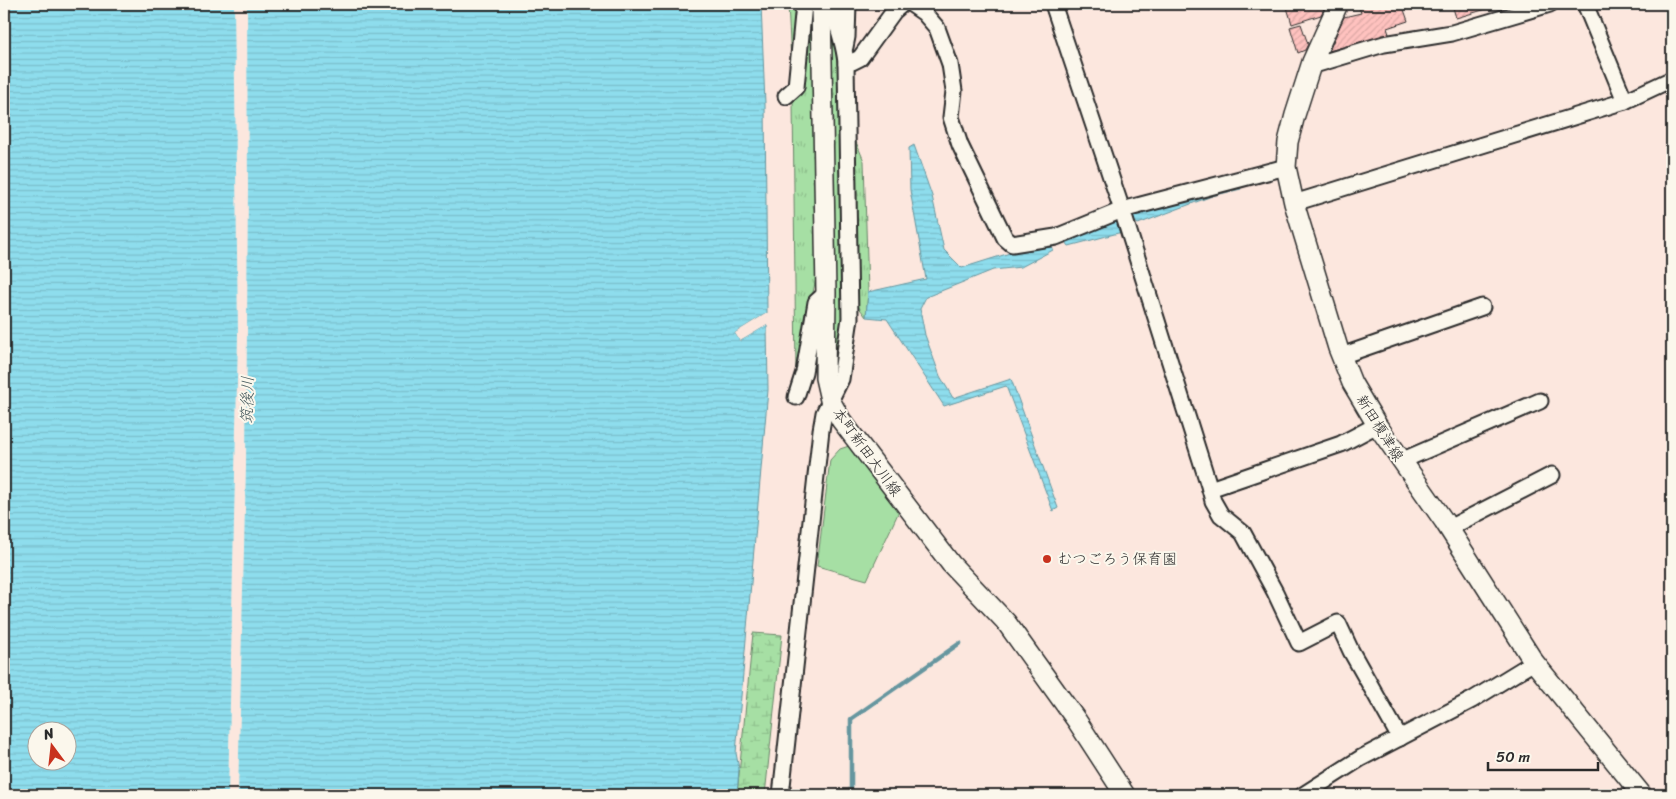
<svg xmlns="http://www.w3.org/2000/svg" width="1676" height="799" font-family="Sriracha,'Klee One',sans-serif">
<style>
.grass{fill:url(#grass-tufts);stroke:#688568}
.wetland{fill:url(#wetland-marsh);stroke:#688568}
.park{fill:#a6dfa4;stroke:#688568}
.water{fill:url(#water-rules);stroke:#66969f;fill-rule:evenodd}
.pier{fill:#fce7de}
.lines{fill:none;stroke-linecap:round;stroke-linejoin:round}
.stream{stroke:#66969f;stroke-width:4.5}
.building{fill:url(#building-hatch);stroke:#2b2b2b}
.minor-casing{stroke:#2b2b2b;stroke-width:19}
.major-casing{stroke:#2b2b2b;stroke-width:22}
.minor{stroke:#fbf7ec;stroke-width:15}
.major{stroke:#fbf7ec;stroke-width:19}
.poi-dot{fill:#c8321e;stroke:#fbf7ec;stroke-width:2}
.labels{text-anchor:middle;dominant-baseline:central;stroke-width:4;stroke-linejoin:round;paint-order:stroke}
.street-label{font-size:15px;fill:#2b2b2b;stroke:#fbf7ec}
.poi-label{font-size:15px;fill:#2b2b2b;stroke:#fbf7ec;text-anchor:start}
.water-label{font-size:16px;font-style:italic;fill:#44585c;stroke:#fbf7ec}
</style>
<defs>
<pattern id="grass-tufts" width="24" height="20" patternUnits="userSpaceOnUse" patternTransform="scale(1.25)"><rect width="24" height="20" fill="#a6dfa4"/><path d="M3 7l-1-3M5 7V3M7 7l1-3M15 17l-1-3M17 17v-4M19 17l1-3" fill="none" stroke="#8fc08d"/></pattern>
<pattern id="wetland-marsh" width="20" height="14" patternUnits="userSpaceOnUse" patternTransform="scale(1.25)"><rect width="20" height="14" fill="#a6dfa4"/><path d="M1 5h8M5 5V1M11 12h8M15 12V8" fill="none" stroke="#8fc08d"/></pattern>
<pattern id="water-rules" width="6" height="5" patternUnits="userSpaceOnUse" patternTransform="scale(1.25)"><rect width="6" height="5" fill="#8edded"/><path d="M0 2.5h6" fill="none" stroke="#7bbecb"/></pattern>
<pattern id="building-hatch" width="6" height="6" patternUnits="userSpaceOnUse" patternTransform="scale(1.25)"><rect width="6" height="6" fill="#ffc2bf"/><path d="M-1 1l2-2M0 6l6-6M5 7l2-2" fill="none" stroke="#dba7a4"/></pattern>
</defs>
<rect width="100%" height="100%" fill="#fce7de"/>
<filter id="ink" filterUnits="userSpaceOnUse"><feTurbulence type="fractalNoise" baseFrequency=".02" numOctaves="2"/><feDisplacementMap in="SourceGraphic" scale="10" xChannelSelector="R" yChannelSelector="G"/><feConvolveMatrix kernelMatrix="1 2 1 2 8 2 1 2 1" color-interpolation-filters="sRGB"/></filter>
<g filter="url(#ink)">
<!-- grass -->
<g class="grass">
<path d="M788 4H798L792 81Z"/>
<path d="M811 4 816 278 796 375 793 101 801 90Z"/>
<path d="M827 9 839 49 842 322 833 377Z"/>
<path d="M851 130 864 161 868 292 866 317 855 302Z"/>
</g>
<!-- wetland -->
<path class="wetland" d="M753 633 782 635 765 795H737Z"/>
<!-- park -->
<path class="park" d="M849 446 900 509 867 580 817 566 830 460 840 449Z"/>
<!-- water -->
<g class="water">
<path d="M4 4H761L765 104 767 313 735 333 740 341 767 325 768 390 736 753 739 769 737 795H4ZM38 732H68V762H38Z"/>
<path d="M914 145 932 196 944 250 962 268 1029 247 1052 245 1053 250 1021 267 993 270 926 297 920 309 925 335 940 376 953 398 1011 379 1058 508 1053 511 1006 386 944 406 887 319 866 317 868 292 926 279 910 190 909 148Z"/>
<path d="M1238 179 1241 189 1212 196 1138 224 1132 220 1134 210Z"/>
<path d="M1118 216 1122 232 1069 246 1063 238Z"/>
</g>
<!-- pier -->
<g class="pier">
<path d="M234 4H247L248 189 246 467 238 795H228L238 335Z"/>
<path d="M767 313V316L738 334 741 338 767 322V325L740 341 735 333Z"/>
</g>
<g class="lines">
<!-- stream -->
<path class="stream" d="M851 795V719L960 643"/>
</g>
<!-- building -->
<g class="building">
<path d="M1286 4H1326L1321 15 1292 24Z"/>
<path d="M1358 4H1402L1408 21 1387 28 1389 34 1329 51 1344 17 1361 13Z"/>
<path d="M1452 4H1493V7L1456 18Z"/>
<path d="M1301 24 1308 44 1305 50 1298 53 1290 27Z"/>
</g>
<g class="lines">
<defs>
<g id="minor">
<path d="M831 4C836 23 845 44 846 64L852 62 860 58 894 11 902 4"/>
<path d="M911 4 924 13 937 28 950 64 954 91 951 117 960 145 1005 238 1012 244 1056 237 1122 210 1286 167"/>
<path d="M1053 4 1122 210 1210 489 1341 444 1377 425"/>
<path d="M1585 4 1625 101"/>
<path d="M845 47 847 37 848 4"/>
<path d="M1311 66 1384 44 1452 33 1550 4"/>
<path d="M786 96 796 87 804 4"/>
<path d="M1294 203 1625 101 1672 79"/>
<path d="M1341 356 1482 307"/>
<path d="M796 397 804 372 816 302 826 293"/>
<path d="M1401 461 1540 401"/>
<path d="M1210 489 1213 501 1221 515 1243 533 1275 592 1299 643 1338 623 1351 651 1400 738"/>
<path d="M1449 528 1552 475"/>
<path d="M781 795 821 430 824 413 841 379 850 318 846 64"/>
<path d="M1303 795 1361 758 1472 700 1534 662"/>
</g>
<g id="major">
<path d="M821 4 826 293 825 378 830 400 841 420 951 564 1006 622 1077 721 1125 795"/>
<path d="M1338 4 1312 62 1295 115 1288 142 1286 167 1294 203 1338 348 1352 383 1377 425 1444 521 1534 662 1642 795"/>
</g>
</defs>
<!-- minor casing -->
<use href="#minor" class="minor-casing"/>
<!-- major casing -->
<use href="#major" class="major-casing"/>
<!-- minor -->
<use href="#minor" class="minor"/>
<!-- major -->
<use href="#major" class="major"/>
</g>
</g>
<!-- markers -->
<circle class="poi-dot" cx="1047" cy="559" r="5"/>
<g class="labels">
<!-- street labels -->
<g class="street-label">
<text transform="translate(1380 428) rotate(58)">新田榎津線</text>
<text transform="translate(867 452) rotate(54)">本町新田大川線</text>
</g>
<!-- poi labels -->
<g class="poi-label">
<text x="1057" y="559">むつごろう保育園</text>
</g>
<!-- water labels -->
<g class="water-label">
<text transform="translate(247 400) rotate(-89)">筑後川</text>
</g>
</g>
<!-- margin -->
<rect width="1676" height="799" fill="none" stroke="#fbf7ec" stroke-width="20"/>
<rect x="10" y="10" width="1656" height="779" fill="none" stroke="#2b2b2b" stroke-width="2" filter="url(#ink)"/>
<!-- north arrow -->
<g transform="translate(52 746) rotate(345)"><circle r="24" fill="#fbf7ec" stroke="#a8a59f"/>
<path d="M0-4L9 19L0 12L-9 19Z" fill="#c8321e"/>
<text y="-8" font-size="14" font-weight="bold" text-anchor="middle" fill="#2b2b2b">N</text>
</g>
<!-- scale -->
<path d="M1488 762v8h110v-8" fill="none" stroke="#2b2b2b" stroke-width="2.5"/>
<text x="1496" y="762" font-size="15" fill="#2b2b2b" stroke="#fbf7ec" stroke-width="4" paint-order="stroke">50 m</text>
</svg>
